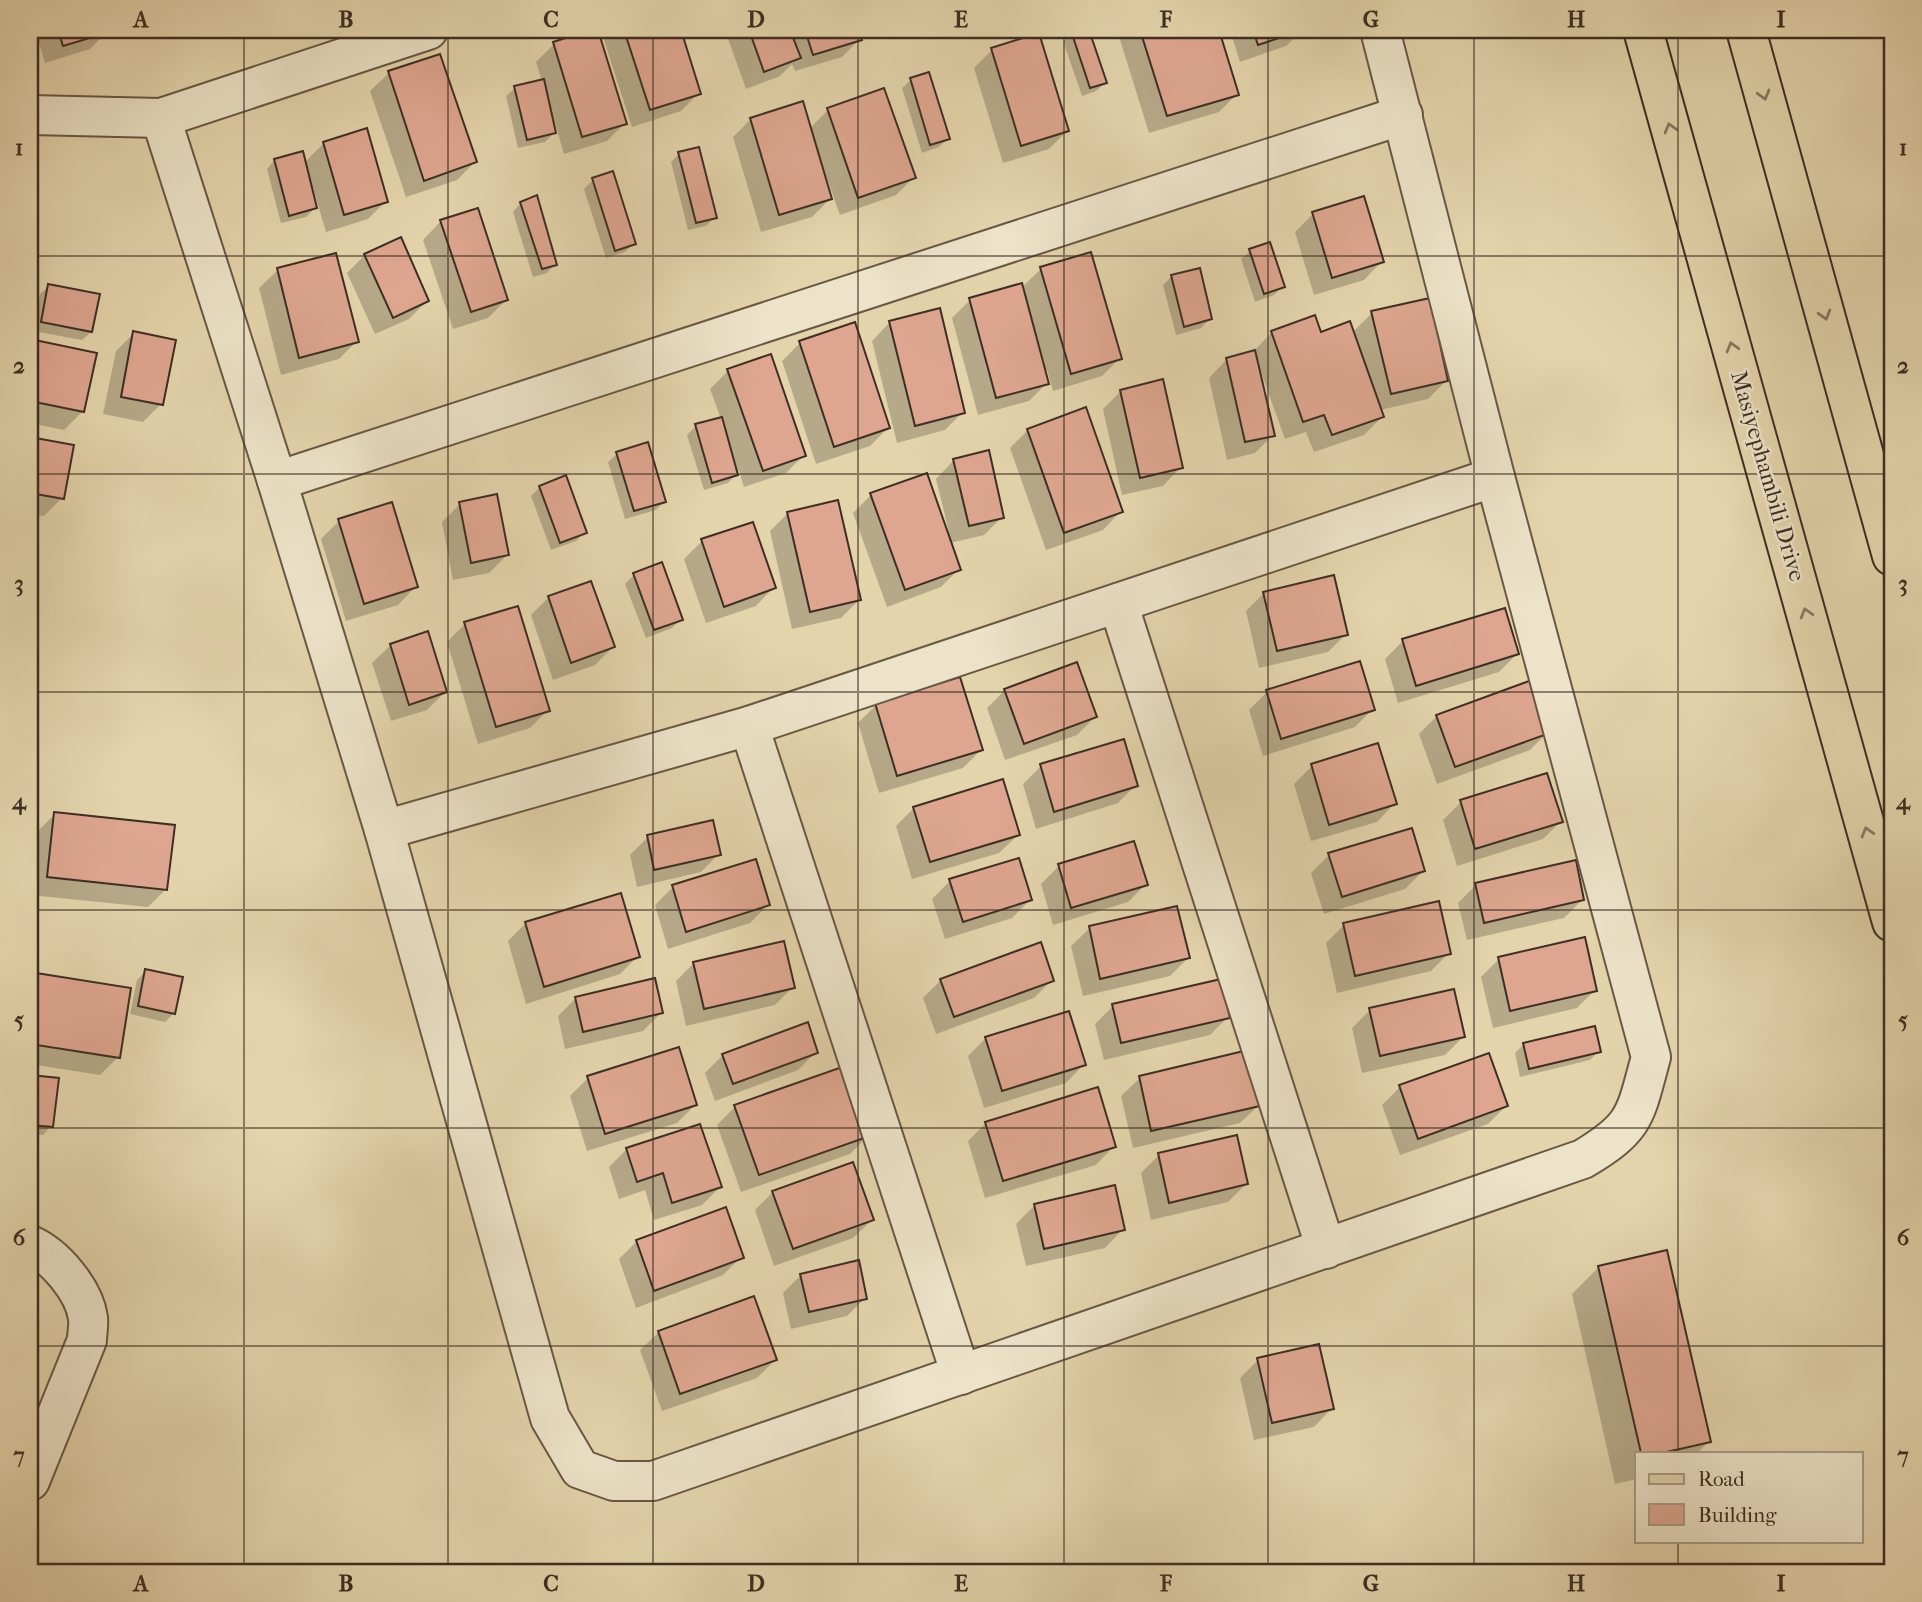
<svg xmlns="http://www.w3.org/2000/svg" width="1922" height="1602" font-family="'IM FELL French Canon',serif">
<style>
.shadow{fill:#0003}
.building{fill:#dea690;stroke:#3e2e23;stroke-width:2}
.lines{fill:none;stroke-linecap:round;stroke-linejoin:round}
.street-casing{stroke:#685845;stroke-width:42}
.primary-casing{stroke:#3e2e23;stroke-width:42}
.street{stroke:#ede3c9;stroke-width:38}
.primary{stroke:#e4d4ac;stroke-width:38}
.oneway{stroke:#897961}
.grid{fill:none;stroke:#3e2e23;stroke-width:2;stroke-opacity:0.55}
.labels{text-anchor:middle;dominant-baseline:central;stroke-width:5;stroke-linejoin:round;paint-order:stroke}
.street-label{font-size:23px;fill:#3e2e23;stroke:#ede3c9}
.neatline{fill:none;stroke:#3e2e23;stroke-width:2.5}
.grid-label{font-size:23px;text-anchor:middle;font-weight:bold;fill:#3e2e23}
</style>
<rect width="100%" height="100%" fill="#e4d4ac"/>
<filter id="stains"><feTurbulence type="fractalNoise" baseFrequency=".00286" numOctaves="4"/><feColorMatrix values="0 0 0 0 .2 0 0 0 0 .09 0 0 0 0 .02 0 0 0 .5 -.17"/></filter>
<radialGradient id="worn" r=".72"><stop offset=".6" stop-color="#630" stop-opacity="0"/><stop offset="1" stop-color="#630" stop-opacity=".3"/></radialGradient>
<!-- shadow -->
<g class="shadow">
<path d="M35 30H107L108 31 90 49 45 63Z"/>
<path d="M596 30 625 123 607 141 564 154 555 123 552 124 554 133 545 142 518 148 506 96 515 88 542 81 536 62 554 44Z"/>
<path d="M606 30H679L699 93 681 111 632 127 602 34Z"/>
<path d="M725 30H857L860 39 842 57 795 71 792 64 780 76 746 89Z"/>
<path d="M1079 30H1087L1105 83 1096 91 1082 96 1063 41Z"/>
<path d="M1117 30H1217L1237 94 1219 112 1149 133Z"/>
<path d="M1230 30H1303L1286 46 1240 62Z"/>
<path d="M992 50 1067 131 1049 149 1003 163 974 68Z"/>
<path d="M389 73 475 162 457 180 406 197 370 91Z"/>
<path d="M928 74 948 138 939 147 922 153 902 88 911 80Z"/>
<path d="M828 110 914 177 896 195 840 215 825 173 823 174 830 199 812 217 761 232 733 137 751 119 809 129Z"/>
<path d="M324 143 386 201 368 219 326 232 313 188H310L315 208 306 217 281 223 267 169 275 160 304 163Z"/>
<path d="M679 154 715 217 706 226 688 230 671 162Z"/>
<path d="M593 180 634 243 625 252 606 258 584 189Z"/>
<path d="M521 203 555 264 547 273 533 277 513 212Z"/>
<path d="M1313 214 1382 261 1364 280 1314 295 1295 232Z"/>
<path d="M441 221 506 300 488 318 453 329 423 240Z"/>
<path d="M1250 251 1283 286 1274 295 1255 302 1241 259Z"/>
<path d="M365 255 427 301 409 319 375 334 347 273Z"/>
<path d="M1041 269 1120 358 1102 376 1053 391 1047 370 1044 371 1047 383 1029 401 978 415 952 318 970 300 1021 288Z"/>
<path d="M278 270 357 341 339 359 281 375 259 288Z"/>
<path d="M1172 276 1210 319 1201 328 1176 335 1163 285Z"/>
<path d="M49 286 91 332 82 340 33 331 40 294Z"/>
<path d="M1372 313 1446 381 1428 399 1380 410 1382 417 1364 435 1314 452 1306 432 1285 439 1261 372H1259L1273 435 1255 453 1227 460 1209 378 1227 359 1254 351 1272 332 1352 333Z"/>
<path d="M890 322 963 412 945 430 897 443 872 341Z"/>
<path d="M134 333 161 404 143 422 103 414 116 351Z"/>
<path d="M30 341 95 354 82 412 64 430 30 423Z"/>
<path d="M800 343 888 428 870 446 816 464 782 361Z"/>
<path d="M728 371 804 455 786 473 744 487 739 471 728 483 704 490 687 435 696 426 721 419 710 389Z"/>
<path d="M1121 391 1181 467 1163 486 1122 495 1103 409Z"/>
<path d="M1028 430 1121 511 1103 530 1046 550 1010 448Z"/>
<path d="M30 439 72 446 62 498 44 516 30 514Z"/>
<path d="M617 454 665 501 656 510 625 519 608 462Z"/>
<path d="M954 460 1002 517 984 535 950 543 959 569 941 587 887 607 853 513 871 495 949 532 936 479Z"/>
<path d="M540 487 585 532 576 541 551 550 531 496Z"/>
<path d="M460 504 507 555 489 573 453 580 442 522Z"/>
<path d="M788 513 859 600 841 618 792 629 770 531Z"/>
<path d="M339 521 416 586 398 605 346 621 321 539Z"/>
<path d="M702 541 774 587 756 606 706 623 684 559Z"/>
<path d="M634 575 681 619 672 628 646 638 625 584Z"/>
<path d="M1264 593 1346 634 1328 652 1259 668 1246 611Z"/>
<path d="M549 597 613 647 595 665 553 680 531 615Z"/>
<path d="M465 624 548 710 530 728 478 744 447 642Z"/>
<path d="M1403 641 1517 654 1499 672 1398 703 1385 659Z"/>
<path d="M391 645 445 692 427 710 391 721 372 663Z"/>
<path d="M1005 690 1095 717 1077 735 1005 760 987 708Z"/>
<path d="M1267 692 1373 709 1355 727 1263 756 1249 710Z"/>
<path d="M876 705 981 750 963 768 879 793 858 723Z"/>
<path d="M1437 716 1548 732 1530 750 1437 784 1419 734Z"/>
<path d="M1041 766 1136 785 1118 803 1036 829 1023 784Z"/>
<path d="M1312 766 1395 803 1377 822 1311 841 1294 784Z"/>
<path d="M1461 802 1561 821 1543 839 1457 866 1443 820Z"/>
<path d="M914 808 1018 835 999 853 912 879 896 826Z"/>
<path d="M55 814 166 889 148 907 30 895 37 832Z"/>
<path d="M648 837 719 854 701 872 637 887 630 855Z"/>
<path d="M1329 855 1423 871 1405 889 1324 914 1311 873Z"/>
<path d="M1059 866 1146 884 1128 902 1053 925 1041 884Z"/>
<path d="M950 881 1030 900 1012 918 945 939 932 899Z"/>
<path d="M1476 885 1583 899 1564 918 1467 940 1458 903Z"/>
<path d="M673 887 768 905 750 923 668 949 655 905Z"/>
<path d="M526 923 638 956 620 974 526 1004 508 941Z"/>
<path d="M1344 925 1449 953 1431 971 1337 993 1326 943Z"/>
<path d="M1090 928 1188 958 1170 976 1083 996 1071 946Z"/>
<path d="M1499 959 1595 990 1577 1008 1493 1028 1481 977Z"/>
<path d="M694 963 793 987 775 1005 686 1026 676 981Z"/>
<path d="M146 971 174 1013 165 1022 130 1014 137 980Z"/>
<path d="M30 974 129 989 118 1057 100 1075 30 1064Z"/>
<path d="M941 980H1052L1034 998 936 1034 923 998Z"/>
<path d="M576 998 661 1013 643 1031 565 1049 558 1016Z"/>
<path d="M1113 1006 1228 1017 1210 1035 1104 1060 1095 1024Z"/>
<path d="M1370 1010 1463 1037 1445 1055 1362 1073 1352 1028Z"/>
<path d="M986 1038 1084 1064 1066 1083 984 1108 968 1056Z"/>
<path d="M1524 1044 1599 1051 1590 1060 1520 1077 1515 1053Z"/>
<path d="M816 1052 798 1070 715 1101 705 1073 723 1055Z"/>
<path d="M30 1077 57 1079 51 1126 43 1135 30 1134Z"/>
<path d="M588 1078 695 1105 677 1123 587 1151 570 1096Z"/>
<path d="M1140 1078 1259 1105 1240 1123 1133 1148 1121 1096Z"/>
<path d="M1400 1087 1506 1106 1488 1124 1400 1155 1382 1105Z"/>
<path d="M735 1107 868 1136 850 1154 741 1192 717 1125Z"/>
<path d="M986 1123 1114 1146 1096 1165 985 1198 968 1141Z"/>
<path d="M627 1149 720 1187 702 1205 654 1220 645 1190 619 1199 609 1167Z"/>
<path d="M1159 1155 1246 1184 1228 1202 1151 1220 1141 1173Z"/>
<path d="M773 1192 872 1220 853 1238 774 1266 755 1210Z"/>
<path d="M1034 1206 1123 1229 1105 1248 1026 1266 1016 1224Z"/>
<path d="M637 1241 741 1257 723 1275 636 1308 619 1259Z"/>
<path d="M1599 1267 1709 1441 1697 1453H1637V1479L1615 1484 1572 1294Z"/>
<path d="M801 1275 865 1298 847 1316 791 1329 783 1293Z"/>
<path d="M659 1332 775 1360 757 1378 662 1411 640 1350Z"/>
<path d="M1258 1360 1332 1408 1314 1427 1254 1440 1240 1378Z"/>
</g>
<!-- building -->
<g class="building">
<path d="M58 30H109L110 32 63 46Z"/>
<path d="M591 30H598L627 124 582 137 553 42Z"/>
<path d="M624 30H681L701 94 650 110Z"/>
<path d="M749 30H790L801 58 764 72Z"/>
<path d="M805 30H859L862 40 813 55Z"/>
<path d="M1089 30 1107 83 1090 88 1071 31Z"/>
<path d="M1140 30H1219L1239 95 1167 116Z"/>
<path d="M1253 30H1303L1258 45Z"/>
<path d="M1039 33 1069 131 1021 146 991 48Z"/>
<path d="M440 54 477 162 424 181 388 71Z"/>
<path d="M929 72 950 139 930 145 910 78Z"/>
<path d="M544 79 556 133 527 140 514 86Z"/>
<path d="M884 88 916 178 858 198 827 108Z"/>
<path d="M803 101 832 199 779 215 750 118Z"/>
<path d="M367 128 388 202 344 215 323 142Z"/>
<path d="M699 147 717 218 696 223 678 152Z"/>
<path d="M303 151 317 208 289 216 274 159Z"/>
<path d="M613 171 636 244 615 251 592 178Z"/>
<path d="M537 195 557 265 542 269 520 202Z"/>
<path d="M1364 196 1384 262 1332 278 1312 212Z"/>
<path d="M478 208 508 300 471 312 440 220Z"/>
<path d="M401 237 429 301 393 318 364 254Z"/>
<path d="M1270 242 1285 287 1264 294 1249 249Z"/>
<path d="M1091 252 1122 359 1071 374 1040 267Z"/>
<path d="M336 253 359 342 299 358 277 268Z"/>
<path d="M1200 268 1212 319 1184 327 1171 275Z"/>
<path d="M1022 283 1049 384 996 398 969 298Z"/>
<path d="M48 284 100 294 92 332 41 322Z"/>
<path d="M1430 298 1448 381 1391 394 1371 311Z"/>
<path d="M940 308 965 413 915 426 889 321Z"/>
<path d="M1315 315 1321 332 1350 321 1384 417 1332 435 1324 415 1303 422 1271 331Z"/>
<path d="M855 322 890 428 834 447 799 341Z"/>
<path d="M133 331 176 340 163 405 121 397Z"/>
<path d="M30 339 97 353 84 412 30 401Z"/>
<path d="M1255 350 1275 436 1245 442 1226 358Z"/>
<path d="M771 354 806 456 763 471 727 369Z"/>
<path d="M1163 379 1183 468 1140 478 1120 390Z"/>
<path d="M1086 407 1123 512 1064 533 1027 429Z"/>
<path d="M722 417 738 475 712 483 695 424Z"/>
<path d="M30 437 74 445 64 499 30 493Z"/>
<path d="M648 442 666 502 634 511 616 452Z"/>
<path d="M989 450 1004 518 969 526 953 459Z"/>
<path d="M927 473 961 570 905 590 870 493Z"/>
<path d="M566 475 587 533 560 543 539 486Z"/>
<path d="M497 494 509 555 471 563 459 502Z"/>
<path d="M838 500 861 600 810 612 787 512Z"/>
<path d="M392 502 418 587 364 604 338 519Z"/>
<path d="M753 522 776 588 724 607 701 539Z"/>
<path d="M662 562 683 620 654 630 633 573Z"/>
<path d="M1334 575 1348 635 1277 651 1263 592Z"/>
<path d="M591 581 615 647 571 663 548 596Z"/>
<path d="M518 606 550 711 496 727 464 622Z"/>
<path d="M1505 608 1519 654 1416 686 1402 639Z"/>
<path d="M428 631 447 692 409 705 390 644Z"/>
<path d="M1360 661 1375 710 1281 739 1266 690Z"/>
<path d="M1077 662 1097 717 1024 744 1004 689Z"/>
<path d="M960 677 983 750 897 776 875 703Z"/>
<path d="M1532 680 1550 733 1455 767 1436 715Z"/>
<path d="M1124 739 1138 786 1054 812 1040 764Z"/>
<path d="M1378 743 1397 804 1329 825 1311 764Z"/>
<path d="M1547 773 1563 822 1475 849 1460 800Z"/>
<path d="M1003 779 1020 835 930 862 913 807Z"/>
<path d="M54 812 175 825 167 890 47 877Z"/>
<path d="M713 820 721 855 654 870 647 835Z"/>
<path d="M1412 828 1425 871 1342 897 1328 853Z"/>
<path d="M1134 841 1148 885 1071 908 1058 864Z"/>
<path d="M1019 858 1032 900 963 922 949 879Z"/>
<path d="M756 859 770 905 686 932 672 885Z"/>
<path d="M1576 860 1584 900 1484 923 1475 883Z"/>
<path d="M621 893 640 957 544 987 525 922Z"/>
<path d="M1439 901 1451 954 1355 976 1343 923Z"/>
<path d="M1177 906 1190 958 1100 979 1089 926Z"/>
<path d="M1585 937 1597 991 1510 1011 1498 957Z"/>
<path d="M784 941 795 988 704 1009 693 962Z"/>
<path d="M1041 942 1054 981 954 1017 940 979Z"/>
<path d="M145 969 183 977 175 1014 138 1006Z"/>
<path d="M30 972 131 988 120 1058 30 1044Z"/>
<path d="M655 978 663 1013 583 1032 575 997Z"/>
<path d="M1221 979 1230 1018 1121 1043 1112 1004Z"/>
<path d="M1454 989 1465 1037 1380 1056 1369 1008Z"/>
<path d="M1069 1011 1086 1065 1002 1091 985 1037Z"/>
<path d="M808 1022 818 1053 733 1084 722 1054Z"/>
<path d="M1595 1026 1601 1052 1529 1069 1523 1043Z"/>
<path d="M679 1047 697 1105 605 1134 587 1076Z"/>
<path d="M1248 1050 1260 1106 1151 1131 1139 1076Z"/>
<path d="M1489 1053 1508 1106 1418 1139 1399 1085Z"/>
<path d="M845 1066 870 1136 759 1175 734 1105Z"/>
<path d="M30 1075 59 1078 53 1127 30 1125Z"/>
<path d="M1098 1087 1116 1147 1003 1181 985 1122Z"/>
<path d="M700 1124 722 1187 672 1203 663 1173 637 1182 626 1148Z"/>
<path d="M1237 1135 1248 1184 1169 1203 1158 1153Z"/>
<path d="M853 1162 874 1220 793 1249 772 1191Z"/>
<path d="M1115 1185 1125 1230 1044 1249 1034 1204Z"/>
<path d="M726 1207 744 1258 654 1291 636 1240Z"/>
<path d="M1667 1250 1711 1442 1662 1453H1641L1598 1266Z"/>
<path d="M859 1260 867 1299 809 1312 800 1274Z"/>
<path d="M754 1296 777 1360 680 1394 658 1331Z"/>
<path d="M1319 1344 1334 1409 1272 1423 1257 1358Z"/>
</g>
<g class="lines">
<defs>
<g id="street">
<path d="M30 115 161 118 428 30"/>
<path d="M161 118 277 481 384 830 550 1418 580 1469 614 1481H653L1583 1159C1637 1127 1635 1115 1651 1057L1495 477 1380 30"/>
<path d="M277 481 1403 115"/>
<path d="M1118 603 1326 1249"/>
<path d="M749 726 961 1375"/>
<path d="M384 830 749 726 1495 477"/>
<path d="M30 1245C55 1256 84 1290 88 1318 89 1325 87 1333 87 1340L30 1481"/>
</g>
<g id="primary">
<path d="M1643 30 1892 922"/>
<path d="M1746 30 1892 556"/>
</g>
</defs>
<!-- street casing -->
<use href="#street" class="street-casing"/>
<!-- primary casing -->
<use href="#primary" class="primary-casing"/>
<!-- street -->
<use href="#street" class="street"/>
<!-- primary -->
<use href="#primary" class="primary"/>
</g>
<!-- one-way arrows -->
<defs><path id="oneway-chevron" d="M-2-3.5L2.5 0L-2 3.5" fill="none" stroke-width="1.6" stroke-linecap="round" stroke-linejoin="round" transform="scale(1.75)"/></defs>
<g class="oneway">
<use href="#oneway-chevron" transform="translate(1764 95) rotate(74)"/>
<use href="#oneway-chevron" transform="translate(1670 128) rotate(-106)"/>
<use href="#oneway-chevron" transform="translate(1825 315) rotate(74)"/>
<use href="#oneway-chevron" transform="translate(1732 347) rotate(-106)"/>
<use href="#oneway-chevron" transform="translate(1806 613) rotate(-106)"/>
<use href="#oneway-chevron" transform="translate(1867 832) rotate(-106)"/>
</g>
<!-- grid -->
<path class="grid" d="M244 30V1572M448 30V1572M653 30V1572M858 30V1572M1064 30V1572M1268 30V1572M1474 30V1572M1678 30V1453M30 256H1892M30 474H1892M30 692H1892M30 910H1892M30 1128H1892M30 1346H1892M1678 1541V1572"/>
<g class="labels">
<!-- street labels -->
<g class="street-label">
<text transform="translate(1768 476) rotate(74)">Masiyephambili Drive</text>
</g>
</g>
<!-- margin -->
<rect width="1922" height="1602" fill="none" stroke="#e4d4ac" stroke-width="77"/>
<!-- legend -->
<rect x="1635" y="1452" width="228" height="91" fill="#ede3c9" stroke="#a79b87" stroke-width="2"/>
<rect x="1649" y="1474" width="35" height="10" fill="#e4d4ac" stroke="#a79b87" stroke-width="2"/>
<text x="1698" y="1486" font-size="21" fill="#3e2e23">Road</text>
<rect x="1649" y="1504" width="35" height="21" fill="#dea690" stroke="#a79b87" stroke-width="2"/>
<text x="1698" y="1522" font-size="21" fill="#3e2e23">Building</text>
<rect x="38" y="38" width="1846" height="1526" class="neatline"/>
<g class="grid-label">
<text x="141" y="27">A</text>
<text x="346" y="27">B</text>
<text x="551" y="27">C</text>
<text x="756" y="27">D</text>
<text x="961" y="27">E</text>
<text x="1166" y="27">F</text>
<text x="1371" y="27">G</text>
<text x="1576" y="27">H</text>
<text x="1781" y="27">I</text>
<text x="19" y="155">1</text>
<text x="1903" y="155">1</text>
<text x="19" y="373">2</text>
<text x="1903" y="373">2</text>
<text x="19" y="591">3</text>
<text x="1903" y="591">3</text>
<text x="19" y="809">4</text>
<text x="1903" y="809">4</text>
<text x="19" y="1027">5</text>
<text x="1903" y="1027">5</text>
<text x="19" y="1245">6</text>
<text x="1903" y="1245">6</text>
<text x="19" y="1463">7</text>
<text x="1903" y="1463">7</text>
<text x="141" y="1591">A</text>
<text x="346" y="1591">B</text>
<text x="551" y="1591">C</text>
<text x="756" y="1591">D</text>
<text x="961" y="1591">E</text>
<text x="1166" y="1591">F</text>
<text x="1371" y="1591">G</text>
<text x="1576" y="1591">H</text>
<text x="1781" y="1591">I</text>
</g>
<rect width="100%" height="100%" filter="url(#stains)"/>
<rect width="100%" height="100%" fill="url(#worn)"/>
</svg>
